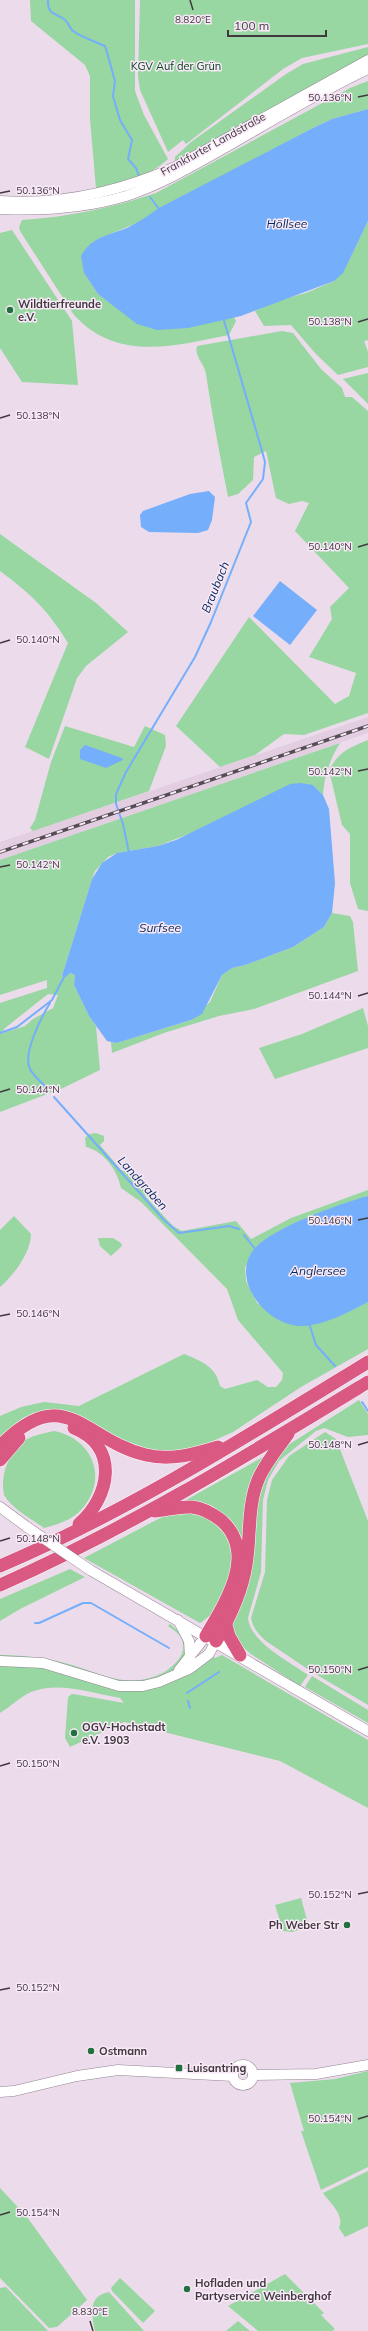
<svg xmlns="http://www.w3.org/2000/svg" width="368" height="2331" font-family="Mulish,sans-serif">
<style>
.built{fill:#e2cde1}
.green{fill:#98d6a2;fill-rule:evenodd}
.water{fill:#75aefb}
.lines{fill:none;stroke-linecap:round;stroke-linejoin:round}
.stream{stroke:#75aefb;stroke-width:2}
.secondary-casing{stroke:#938593;stroke-width:11}
.highway-casing{stroke:#fff;stroke-width:14}
.secondary{stroke:#fff;stroke-width:10}
.highway{stroke:#d95983;stroke-width:13}
.rail-casing{stroke:#554d54;stroke-width:3.5}
.rail{stroke:#f9e9f8;stroke-width:2;stroke-dasharray:6;stroke-linecap:butt}
.secondary-bridge-casing{stroke:#938593;stroke-width:11;stroke-linecap:butt}
.secondary-bridge{stroke:#fff;stroke-width:10}
.ticks{fill:none;stroke:#3f393e;stroke-width:1.5}
.poi-dot{fill:#23703f;stroke:#f9e9f8;stroke-width:1.5}
.labels{text-anchor:middle;dominant-baseline:central;stroke-width:3;stroke-linejoin:round;paint-order:stroke}
.park-label{font-size:11px;fill:#02451a;stroke:#f9e9f8}
.street-label{font-size:11px;fill:#3f393e;stroke:#f9e9f8}
.poi-label{font-size:11px;font-weight:bold;fill:#3f393e;stroke:#f9e9f8;text-anchor:start}
.water-label{font-size:12px;font-style:italic;fill:#032958;stroke:#f9e9f8}
.ticks-label{font-size:10px;text-anchor:middle;fill:#3f393e;stroke:#f9e9f8;stroke-width:3;stroke-linejoin:round;paint-order:stroke}
</style>
<rect width="100%" height="100%" fill="#ecdceb"/>
<!-- built -->
<path class="built" d="M368 717V733L0 860V842Z"/>
<!-- green -->
<g class="green">
<path d="M30 0H135V91L144 115 168 159C149 177 120 183 96 189L90 119V76L85 65 31 21Z"/>
<path d="M140 0H368V44L302 58 283 69 186 144 183 140 168 152 140 90 138 76Z"/>
<path d="M368 47V58L178 162 175 160V157L191 142 286 74 303 64Z"/>
<path d="M368 81V109L332 119 311 129 137 223 98 239 84 273 98 294 109 302 224 319 234 317 236 321 229 335C174 346 117 362 74 315L20 231 19 227 22 220C68 217 112 208 156 193L350 88Z"/>
<path d="M368 221V340L364 341 368 352V367L338 375 315 353 291 325 264 326 255 311 273 302 306 293 334 281 349 260Z"/>
<path d="M12 230 72 321 78 385 22 382 0 348V233Z"/>
<path d="M282 331 293 333 321 369 342 388 345 397H352L368 411V713L304 735 284 734 255 755 220 767 176 726 249 617 335 704 349 696 356 673 309 657 332 619 330 607 349 588 295 531 309 503 302 501 289 504 276 498 266 451 254 457 253 480 238 494 228 497C220 456 212 415 206 374 205 364 194 357 197 346Z"/>
<path d="M368 373V404L343 379Z"/>
<path d="M0 534 96 603 128 632 86 666 77 678 49 759 25 747 68 643C47 609 31 594 0 571Z"/>
<path d="M65 726 134 747 145 726 165 735 166 746 149 791 33 831 30 828 35 820 51 762Z"/>
<path d="M368 740V911L358 909 350 883V834L342 825 329 770C339 752 348 748 368 740Z"/>
<path d="M340 743C330 759 324 776 323 795L313 785 158 846 117 853 108 857 95 871 92 879 62 976 66 977 69 973 75 975 74 985 89 1016 96 1026 100 1070 63 1088 0 1112V1003L47 988V980L0 995V860ZM48 994 58 995 53 1008 33 1019 25 1026 0 1034 5 1028Z"/>
<path d="M332 913 350 916 353 922 358 971 254 1009 219 1016 164 1033 112 1053 111 1042 116 1043 191 1020 210 1002 222 975 232 968 245 965 293 947 324 927Z"/>
<path d="M363 1008 368 1026V1048L275 1079 259 1048 302 1034Z"/>
<path d="M96 1133 104 1136V1141L100 1145 121 1170 133 1174 141 1180 146 1197 173 1226 182 1231 236 1221 251 1239 291 1218 368 1190V1196L315 1216 262 1242 255 1248 245 1268 246 1281 257 1303 293 1325 319 1323 368 1302V1349L301 1387 233 1432 204 1445 179 1451 158 1453 110 1435 73 1413 48 1410 23 1418 0 1437V1416L21 1407 44 1402 79 1406 184 1354C201 1361 216 1366 220 1386L225 1389 257 1380 268 1387H276L282 1380 283 1373 238 1320 227 1289 141 1202 121 1188C117 1170 105 1152 86 1147L85 1138 89 1134Z"/>
<path d="M14 1216 31 1234C31 1252 14 1275 0 1287V1230Z"/>
<path d="M98 1238H113L121 1243 122 1246 111 1256 100 1246Z"/>
<path d="M359 1400 368 1414V1435L348 1437 324 1428 316 1431 279 1461 268 1480 263 1500 261 1572 248 1618C250 1642 290 1662 308 1675L300 1686 251 1654 238 1643 231 1625 262 1478 285 1447Z"/>
<path d="M54 1431C95 1439 110 1483 78 1513 69 1521 55 1525 44 1528 32 1519 12 1509 4 1495 0 1475 9 1450 27 1439 35 1435 45 1433 54 1431Z"/>
<path d="M325 1432 336 1439 368 1521V1705L312 1672 266 1641C258 1634 253 1628 251 1618L265 1572 267 1500 272 1480 289 1456Z"/>
<path d="M272 1452 244 1553 234 1530 177 1505Z"/>
<path d="M180 1512 203 1514 223 1530 232 1545 233 1567 215 1612 200 1623 84 1558 164 1516Z"/>
<path d="M70 1569 85 1577 20 1609 0 1621V1599Z"/>
<path d="M170 1624 183 1635 186 1654 175 1669 166 1675 133 1684 0 1657V1655C21 1655 41 1657 61 1662 99 1671 127 1693 166 1671 173 1666 181 1659 183 1650 185 1638 177 1632 168 1626Z"/>
<path d="M222 1655 368 1740V1808L280 1761 124 1722 70 1747 65 1738 68 1697 72 1694 79 1695 124 1703 120 1698C92 1693 59 1681 31 1692 20 1697 10 1707 0 1713V1665L35 1666 132 1691 212 1656 215 1658Z"/>
<path d="M312 1676 368 1710V1723L305 1687Z"/>
<path d="M301 1898 309 1927 292 1932 283 1931 275 1905Z"/>
<path d="M368 2071V2167L321 2190 301 2131H304L290 2083 335 2079Z"/>
<path d="M368 2171V2226L345 2237 339 2228C345 2215 330 2203 323 2193Z"/>
<path d="M0 2188 27 2217 87 2300 57 2327 49 2328 0 2278Z"/>
<path d="M285 2274 324 2313 321 2315 335 2329 332 2331H258L228 2306Z"/>
<path d="M120 2278 155 2311 143 2323 112 2291 111 2288Z"/>
<path d="M6 2287 48 2331H0V2288Z"/>
<path d="M109 2292 144 2331H95C92 2315 87 2296 109 2292Z"/>
<path d="M238 2321 250 2331H226Z"/>
</g>
<!-- water -->
<g class="water">
<path d="M368 109V221L343 273 334 281 241 316 188 328 157 330 137 324 98 294 84 273 81 256C91 237 109 235 127 228 139 222 149 215 159 208L311 129 332 119Z"/>
<path d="M209 491 215 497 212 520 208 530 198 533 149 532 141 527 140 515 143 511 190 494Z"/>
<path d="M280 581 317 610 290 645 253 616Z"/>
<path d="M85 745 122 758 123 760 106 768 80 759V750Z"/>
<path d="M300 783 313 785 323 795 329 809 335 883 332 913 324 927 293 947 245 965 232 968 222 975 202 1014 191 1020 123 1041 116 1043 107 1041 89 1016 74 985 75 975 70 973 66 977 62 976 92 879 102 863 117 853 158 846 176 840 290 784Z"/>
<path d="M368 1196V1302C349 1312 325 1325 303 1326 267 1327 228 1279 255 1248 273 1228 341 1203 368 1196Z"/>
</g>
<g class="lines">
<!-- stream -->
<g class="stream">
<path d="M48 0C47 14 55 13 64 19 69 22 69 28 73 31 83 38 94 41 105 46L106 49 115 81 113 96 120 120 132 140 128 159 136 168 139 176"/>
<path d="M150 197 159 209"/>
<path d="M129 853 123 824 116 804V794L126 772 195 657 211 622 251 522 246 503 263 479 265 462 262 451 223 317"/>
<path d="M0 1033 17 1027 52 1000 65 975"/>
<path d="M48 1090C43 1083 34 1077 30 1069 22 1054 42 1016 50 1003"/>
<path d="M54 1097 164 1220 179 1233 229 1226 239 1229"/>
<path d="M244 1235 256 1250"/>
<path d="M309 1323 316 1345 335 1366"/>
<path d="M362 1402 368 1411"/>
<path d="M35 1623H39L83 1603H91L169 1648"/>
<path d="M187 1693 219 1672"/>
<path d="M188 1701 190 1708"/>
</g>
<defs>
<g id="secondary">
<path d="M0 201C61 205 119 192 175 167L368 60"/>
<path d="M0 209C42 211 86 208 126 196 159 185 189 168 219 151 268 123 317 93 368 69"/>
<path d="M0 1507 27 1527"/>
<path d="M90 1570 368 1731"/>
<path d="M178 1620 189 1641 190 1658"/>
<path d="M0 1661 43 1663 119 1686H143L159 1682 189 1669 209 1654 216 1641"/>
<path d="M179 1670 206 1636"/>
<circle cx="243" cy="2075" r="10"/>
<path d="M253 2075 316 2074 368 2065"/>
<path d="M0 2092 14 2091 77 2076 118 2070 233 2076"/>
</g>
<g id="highway">
<path d="M74 1428C120 1447 110 1497 79 1524"/>
<path d="M0 1446C65 1380 83 1440 146 1455 171 1461 195 1454 218 1447"/>
<path d="M0 1460 19 1438"/>
<path d="M155 1511C167 1510 180 1506 192 1507 203 1508 213 1514 222 1521 258 1554 225 1603 206 1636"/>
<path d="M0 1566C129 1511 249 1435 368 1362"/>
<path d="M0 1585C129 1528 248 1455 368 1382"/>
<path d="M226 1625 229 1636 240 1655"/>
<path d="M216 1641C229 1619 242 1591 246 1565 251 1536 247 1507 258 1480 265 1463 278 1448 288 1434"/>
</g>
</defs>
<!-- secondary casing -->
<use href="#secondary" class="secondary-casing"/>
<!-- highway casing -->
<use href="#highway" class="highway-casing"/>
<!-- secondary -->
<use href="#secondary" class="secondary"/>
<!-- highway -->
<use href="#highway" class="highway"/>
<defs>
<path id="rail" d="M0 852 368 726"/>
</defs>
<!-- rail casing -->
<use href="#rail" class="rail-casing"/>
<!-- rail -->
<use href="#rail" class="rail"/>
<defs>
<path id="secondary-bridge" d="M27 1527 90 1570"/>
</defs>
<!-- secondary-bridge casing -->
<use href="#secondary-bridge" class="secondary-bridge-casing"/>
<!-- secondary-bridge -->
<use href="#secondary-bridge" class="secondary-bridge"/>
</g>
<!-- ticks -->
<path class="ticks" d="M190 0 193 10M358 97 368 95M0 193 10 191M358 322 368 319M0 418 10 415M358 547 368 544M0 643 10 640M358 771 368 769M0 867 10 865M358 996 368 993M0 1092 10 1089M358 1220 368 1218M0 1316 10 1314M358 1445 368 1442M0 1541 10 1538M358 1670 368 1667M0 1766 10 1763M358 1894 368 1892M0 1990 10 1988M358 2119 368 2116M0 2215 10 2212M90 2321 93 2331"/>
<!-- markers -->
<g class="poi-dot">
<circle cx="10" cy="310" r="4"/>
<circle cx="74" cy="1733" r="4"/>
<circle cx="347" cy="1925" r="4"/>
<circle cx="91" cy="2051" r="4"/>
<rect x="175" y="2064" width="8" height="8" rx="2"/>
<circle cx="187" cy="2289" r="4"/>
</g>
<g class="labels">
<!-- park labels -->
<g class="park-label">
<text x="176" y="66">KGV Auf der Grün</text>
</g>
<!-- street labels -->
<g class="street-label">
<text transform="translate(213 144) rotate(-29)">Frankfurter Landstraße</text>
</g>
<!-- poi labels -->
<g class="poi-label">
<text x="18" y="304">Wildtierfreunde<tspan x="18" dy="13">e.V.</tspan></text>
<text x="82" y="1727">OGV-Hochstadt<tspan x="82" dy="13">e.V. 1903</tspan></text>
<text x="339" y="1925" text-anchor="end">Ph Weber Str</text>
<text x="99" y="2051">Ostmann</text>
<text x="187" y="2068">Luisantring</text>
<text x="195" y="2283">Hofladen und<tspan x="195" dy="13">Partyservice Weinberghof</tspan></text>
</g>
<!-- water labels -->
<g class="water-label">
<text x="287" y="223">Höllsee</text>
<text transform="translate(215 587) rotate(-68)">Braubach</text>
<text x="160" y="927">Surfsee</text>
<text transform="translate(143 1183) rotate(48)">Landgraben</text>
<text x="318" y="1270">Anglersee</text>
</g>
</g>
<g class="ticks-label">
<text x="193" y="23">8.820°E</text>
<text x="330" y="101">50.136°N</text>
<text x="38" y="194">50.136°N</text>
<text x="330" y="325">50.138°N</text>
<text x="38" y="419">50.138°N</text>
<text x="330" y="550">50.140°N</text>
<text x="38" y="643">50.140°N</text>
<text x="330" y="775">50.142°N</text>
<text x="38" y="868">50.142°N</text>
<text x="330" y="999">50.144°N</text>
<text x="38" y="1093">50.144°N</text>
<text x="330" y="1224">50.146°N</text>
<text x="38" y="1317">50.146°N</text>
<text x="330" y="1448">50.148°N</text>
<text x="38" y="1542">50.148°N</text>
<text x="330" y="1673">50.150°N</text>
<text x="38" y="1767">50.150°N</text>
<text x="330" y="1898">50.152°N</text>
<text x="38" y="1991">50.152°N</text>
<text x="330" y="2122">50.154°N</text>
<text x="38" y="2216">50.154°N</text>
<text x="90" y="2315">8.830°E</text>
</g>
<!-- scale -->
<path d="M228 30v6h98v-6" fill="none" stroke="#3f393e" stroke-width="2"/>
<text x="234" y="30" font-size="12" fill="#3f393e" stroke="#f9e9f8" stroke-width="3" paint-order="stroke">100 m</text>
</svg>
